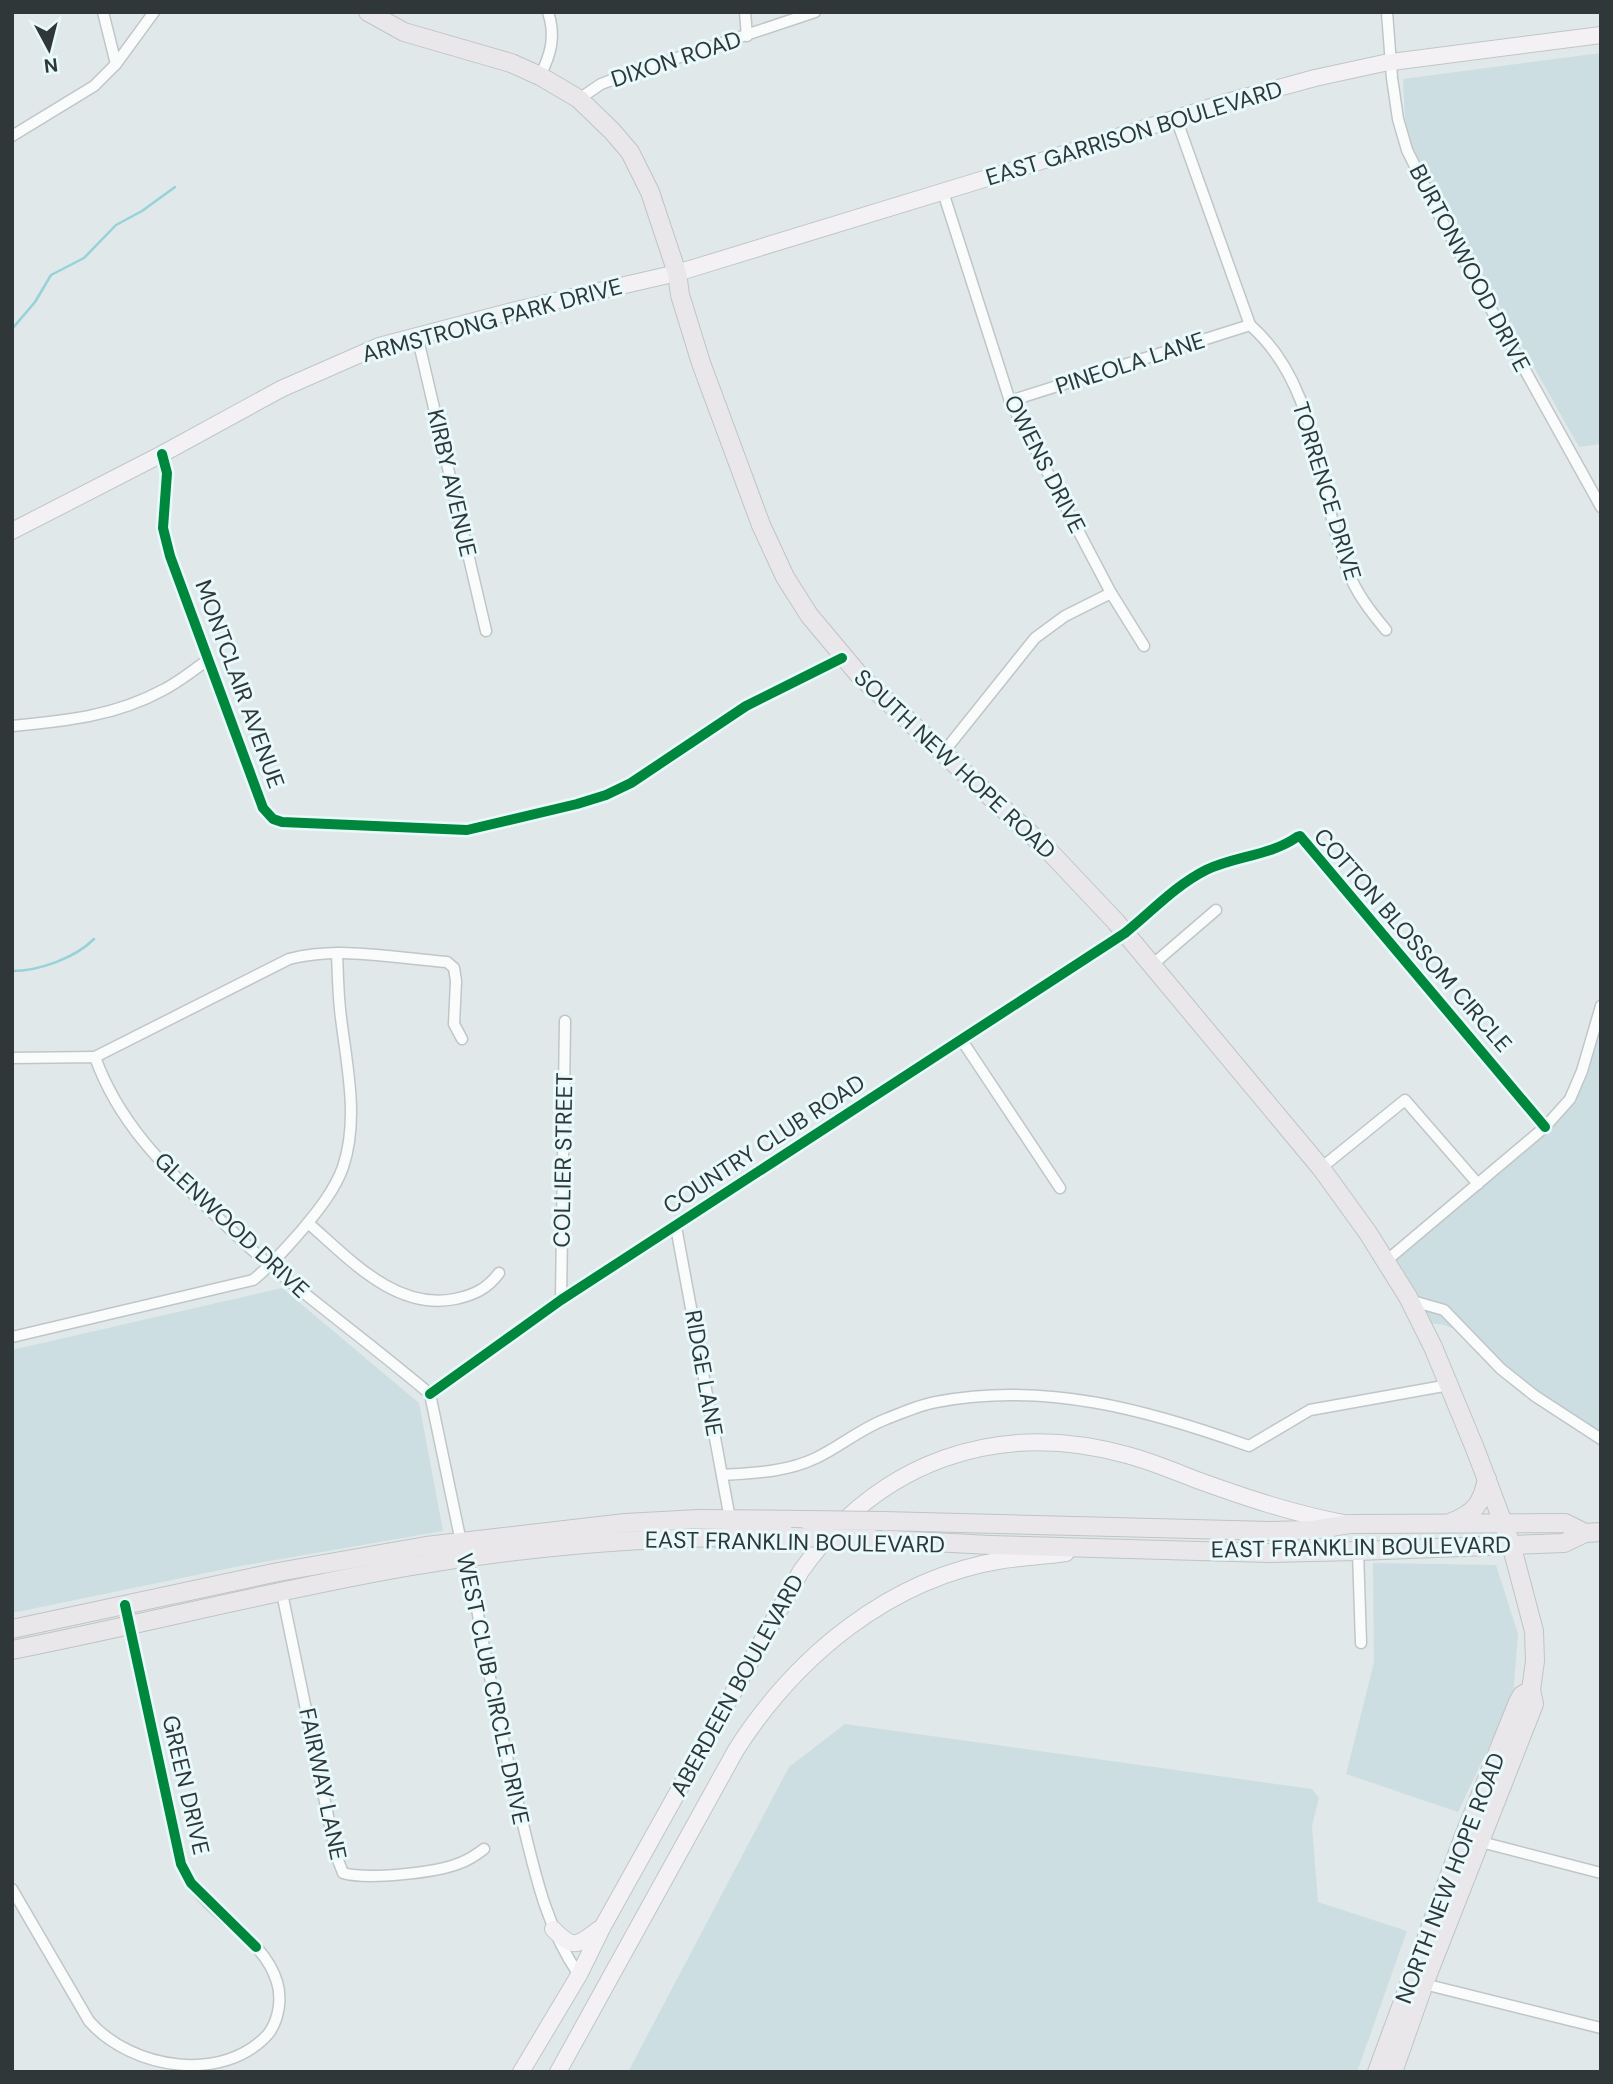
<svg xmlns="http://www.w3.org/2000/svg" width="1613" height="2084" font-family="'DM Sans',sans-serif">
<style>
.built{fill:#ccdee1}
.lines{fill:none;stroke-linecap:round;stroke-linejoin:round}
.stream{stroke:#96d2da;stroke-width:2.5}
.street-casing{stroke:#c0c6c7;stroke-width:13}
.secondary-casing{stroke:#c0c6c7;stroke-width:18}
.primary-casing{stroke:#bfc4c5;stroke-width:20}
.street{stroke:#fafcfc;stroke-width:10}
.secondary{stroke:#f3f1f3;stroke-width:16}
.primary{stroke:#eae7ea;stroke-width:18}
.primary-bridge-casing{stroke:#bfc4c5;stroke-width:20;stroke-linecap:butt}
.primary-bridge{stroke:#eae7ea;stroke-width:18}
.cycleway-casing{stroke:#e9fafc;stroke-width:15}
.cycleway{stroke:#00873e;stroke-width:10}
.labels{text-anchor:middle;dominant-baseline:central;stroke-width:6;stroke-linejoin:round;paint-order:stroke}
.street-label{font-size:23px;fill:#303738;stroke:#e9fafc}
</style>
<rect width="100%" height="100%" fill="#e0e8ea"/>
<!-- built -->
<g class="built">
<path d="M1601 53V444L1579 447 1413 153 1405 119 1403 79Z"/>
<path d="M1601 1006V1439L1580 1426 1465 1333 1444 1325 1421 1322 1386 1261 1545 1127 1582 1071Z"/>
<path d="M282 1288 419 1403 443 1531 235 1567 12 1613V1350Z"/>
<path d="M1373 1563 1496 1565 1518 1634 1513 1696 1458 1812 1346 1774 1374 1662Z"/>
<path d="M845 1724 1312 1789 1319 1798 1312 1826 1318 1902 1407 1931 1357 2072H628L789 1767Z"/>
</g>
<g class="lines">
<!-- stream -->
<g class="stream">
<path d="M12 329 35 302 51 275 84 258 116 225 142 211 175 187"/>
<path d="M12 971C39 971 75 958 94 939"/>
</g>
<defs>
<g id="street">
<path d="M103 12 116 64"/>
<path d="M745 12 747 36"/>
<path d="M1387 12 1392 78 1398 119 1407 150 1441 219 1601 507"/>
<path d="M540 76C551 54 556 36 548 12"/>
<path d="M579 99 601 84 617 78 815 12"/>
<path d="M1176 118 1250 325C1321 387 1316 490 1348 571 1356 593 1371 612 1386 630"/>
<path d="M12 136 94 86 116 64 154 12"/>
<path d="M943 192 1010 401 1111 593 1144 646"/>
<path d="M417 335 486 631"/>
<path d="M1010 401 1250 325"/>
<path d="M162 454 167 473 163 528 170 556 263 808 273 819 282 822 467 830 577 804 606 795 631 783 746 706 842 658"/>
<path d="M12 726C65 721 116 716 163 690 179 682 193 670 208 660"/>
<path d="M943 753 1035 638 1065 616 1111 593"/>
<path d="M1152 965 1216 910"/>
<path d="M961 1039 1060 1188"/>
<path d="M95 1057 289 959C339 946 395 958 447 962L454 968 456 981 454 1024 462 1039"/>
<path d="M12 1058 95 1057C118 1122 164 1167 213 1213 232 1231 251 1250 272 1267 324 1310 378 1350 430 1394"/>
<path d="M1321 1168 1405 1100 1478 1184"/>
<path d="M308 1223C349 1258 395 1311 455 1299 474 1295 487 1289 499 1273"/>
<path d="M676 1227 730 1519"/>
<path d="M1386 1261 1545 1127 1570 1099 1582 1071 1601 1006"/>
<path d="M561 1300 565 1021"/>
<path d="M1409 1300 1444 1310 1501 1369 1535 1396 1601 1439"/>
<path d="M12 1337 253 1280C272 1265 286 1248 302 1230 317 1212 335 1190 343 1167 359 1119 347 1067 341 1018 338 996 338 975 337 953"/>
<path d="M430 1394 561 1300 1125 933C1151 912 1176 885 1206 870 1235 856 1270 856 1297 837L1300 836 1545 1127"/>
<path d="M430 1394 461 1542 468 1558C483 1646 500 1733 522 1820 535 1874 547 1929 579 1975"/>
<path d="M722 1475C754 1473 787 1472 816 1458 841 1446 860 1429 886 1419 902 1413 919 1405 936 1402 1045 1381 1148 1410 1249 1446L1310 1410 1449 1385"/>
<path d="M1358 1551 1361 1643"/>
<path d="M282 1593 336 1855 343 1873C367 1880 436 1873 460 1863 469 1860 476 1855 484 1849"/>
<path d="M1481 1842 1601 1873"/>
<path d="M12 1889 89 2021C132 2070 225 2084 269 2033 279 2019 282 1998 277 1982 264 1938 215 1919 191 1882 187 1877 184 1870 181 1864L125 1605"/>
<path d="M1424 1984 1601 2028"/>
</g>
<g id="secondary">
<path d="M12 531 162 454 281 389 379 346 516 310 677 273 1007 172 1223 103 1315 78 1384 63 1601 35"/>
<path d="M553 1929C574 1950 577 1946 599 1929"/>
<path d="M521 2072 579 1975 603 1926 801 1571C879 1461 997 1419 1127 1455 1150 1461 1174 1471 1197 1480 1244 1497 1294 1514 1344 1523"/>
<path d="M558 2072 736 1750C796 1656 890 1578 1003 1560 1024 1557 1045 1556 1066 1553"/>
</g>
<g id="primary">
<path d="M368 12 404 32 511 63 540 76 579 99 612 131 630 152 650 192 677 273 680 295 701 363 761 525 785 577 809 615 860 676 1049 851 1116 922 1321 1168 1368 1233 1408 1297 1433 1347 1476 1451 1511 1544 1534 1631 1535 1661 1531 1690 1534 1704 1424 1984 1393 2072"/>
<path d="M883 1521 1270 1531 1313 1530 1350 1524 1565 1523 1585 1533"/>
<path d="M1452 1522C1475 1513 1482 1503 1487 1479"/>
<path d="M873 1539 991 1545 1269 1553 1358 1551 1564 1543 1585 1533 1601 1532"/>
<path d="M12 1629 278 1572 426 1546 625 1523 699 1519 807 1520"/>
<path d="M12 1650C144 1624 274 1590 406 1567 533 1545 662 1535 791 1537"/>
<path d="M1377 2072 1464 1836 1518 1702 1522 1695 1531 1690"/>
</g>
</defs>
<!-- street casing -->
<use href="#street" class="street-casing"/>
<!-- secondary casing -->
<use href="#secondary" class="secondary-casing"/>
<!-- primary casing -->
<use href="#primary" class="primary-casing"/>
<!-- street -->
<use href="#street" class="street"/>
<!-- secondary -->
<use href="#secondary" class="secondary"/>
<!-- primary -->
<use href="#primary" class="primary"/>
<defs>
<g id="primary-bridge">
<path d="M807 1520 883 1521"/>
<path d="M791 1537 873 1539"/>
</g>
</defs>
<!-- primary-bridge casing -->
<use href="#primary-bridge" class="primary-bridge-casing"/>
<!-- primary-bridge -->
<use href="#primary-bridge" class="primary-bridge"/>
<defs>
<g id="cycleway">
<path d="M162 454 167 473 163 528 170 556 263 808 273 819 282 822 467 830 577 804 606 795 631 783 746 706 842 658"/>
<path d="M430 1394 561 1300 1125 933C1151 912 1176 885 1206 870 1235 856 1270 856 1297 837L1300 836 1545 1127"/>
<path d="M125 1605 181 1864 191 1883 256 1947"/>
</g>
</defs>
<!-- cycleway casing -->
<use href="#cycleway" class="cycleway-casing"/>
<!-- cycleway -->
<use href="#cycleway" class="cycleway"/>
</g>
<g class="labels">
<!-- street labels -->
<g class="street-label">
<text transform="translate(676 59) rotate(-18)">DIXON ROAD</text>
<text transform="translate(1134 133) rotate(-17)">EAST GARRISON BOULEVARD</text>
<text transform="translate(1470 268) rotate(62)">BURTONWOOD DRIVE</text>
<text transform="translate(492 320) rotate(-15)">ARMSTRONG PARK DRIVE</text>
<text transform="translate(1130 363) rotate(-18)">PINEOLA LANE</text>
<text transform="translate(1045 464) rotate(63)">OWENS DRIVE</text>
<text transform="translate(452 483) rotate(77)">KIRBY AVENUE</text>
<text transform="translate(1327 491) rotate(73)">TORRENCE DRIVE</text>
<text transform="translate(240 684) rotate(70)">MONTCLAIR AVENUE</text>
<text transform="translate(955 764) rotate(43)">SOUTH NEW HOPE ROAD</text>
<text transform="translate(1413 940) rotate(49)">COTTON BLOSSOM CIRCLE</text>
<text transform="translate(764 1144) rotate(-33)">COUNTRY CLUB ROAD</text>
<text transform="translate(563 1160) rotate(-89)">COLLIER STREET</text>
<text transform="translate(232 1225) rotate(43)">GLENWOOD DRIVE</text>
<text transform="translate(704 1373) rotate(80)">RIDGE LANE</text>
<text transform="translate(795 1542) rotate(1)">EAST FRANKLIN BOULEVARD</text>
<text transform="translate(1361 1547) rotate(-1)">EAST FRANKLIN BOULEVARD</text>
<text transform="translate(737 1685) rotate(-61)">ABERDEEN BOULEVARD</text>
<text transform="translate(493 1689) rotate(78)">WEST CLUB CIRCLE DRIVE</text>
<text transform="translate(323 1784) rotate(78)">FAIRWAY LANE</text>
<text transform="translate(186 1785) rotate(77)">GREEN DRIVE</text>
<text transform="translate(1450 1878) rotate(-69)">NORTH NEW HOPE ROAD</text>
</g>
</g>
<!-- border -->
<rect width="1613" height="2084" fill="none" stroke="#303738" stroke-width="28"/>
<!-- north arrow -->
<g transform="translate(49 49) rotate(173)" stroke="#e9fafc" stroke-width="5" paint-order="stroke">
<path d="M0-5L12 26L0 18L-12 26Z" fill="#303738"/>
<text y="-10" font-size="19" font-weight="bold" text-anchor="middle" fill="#303738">N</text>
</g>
</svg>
